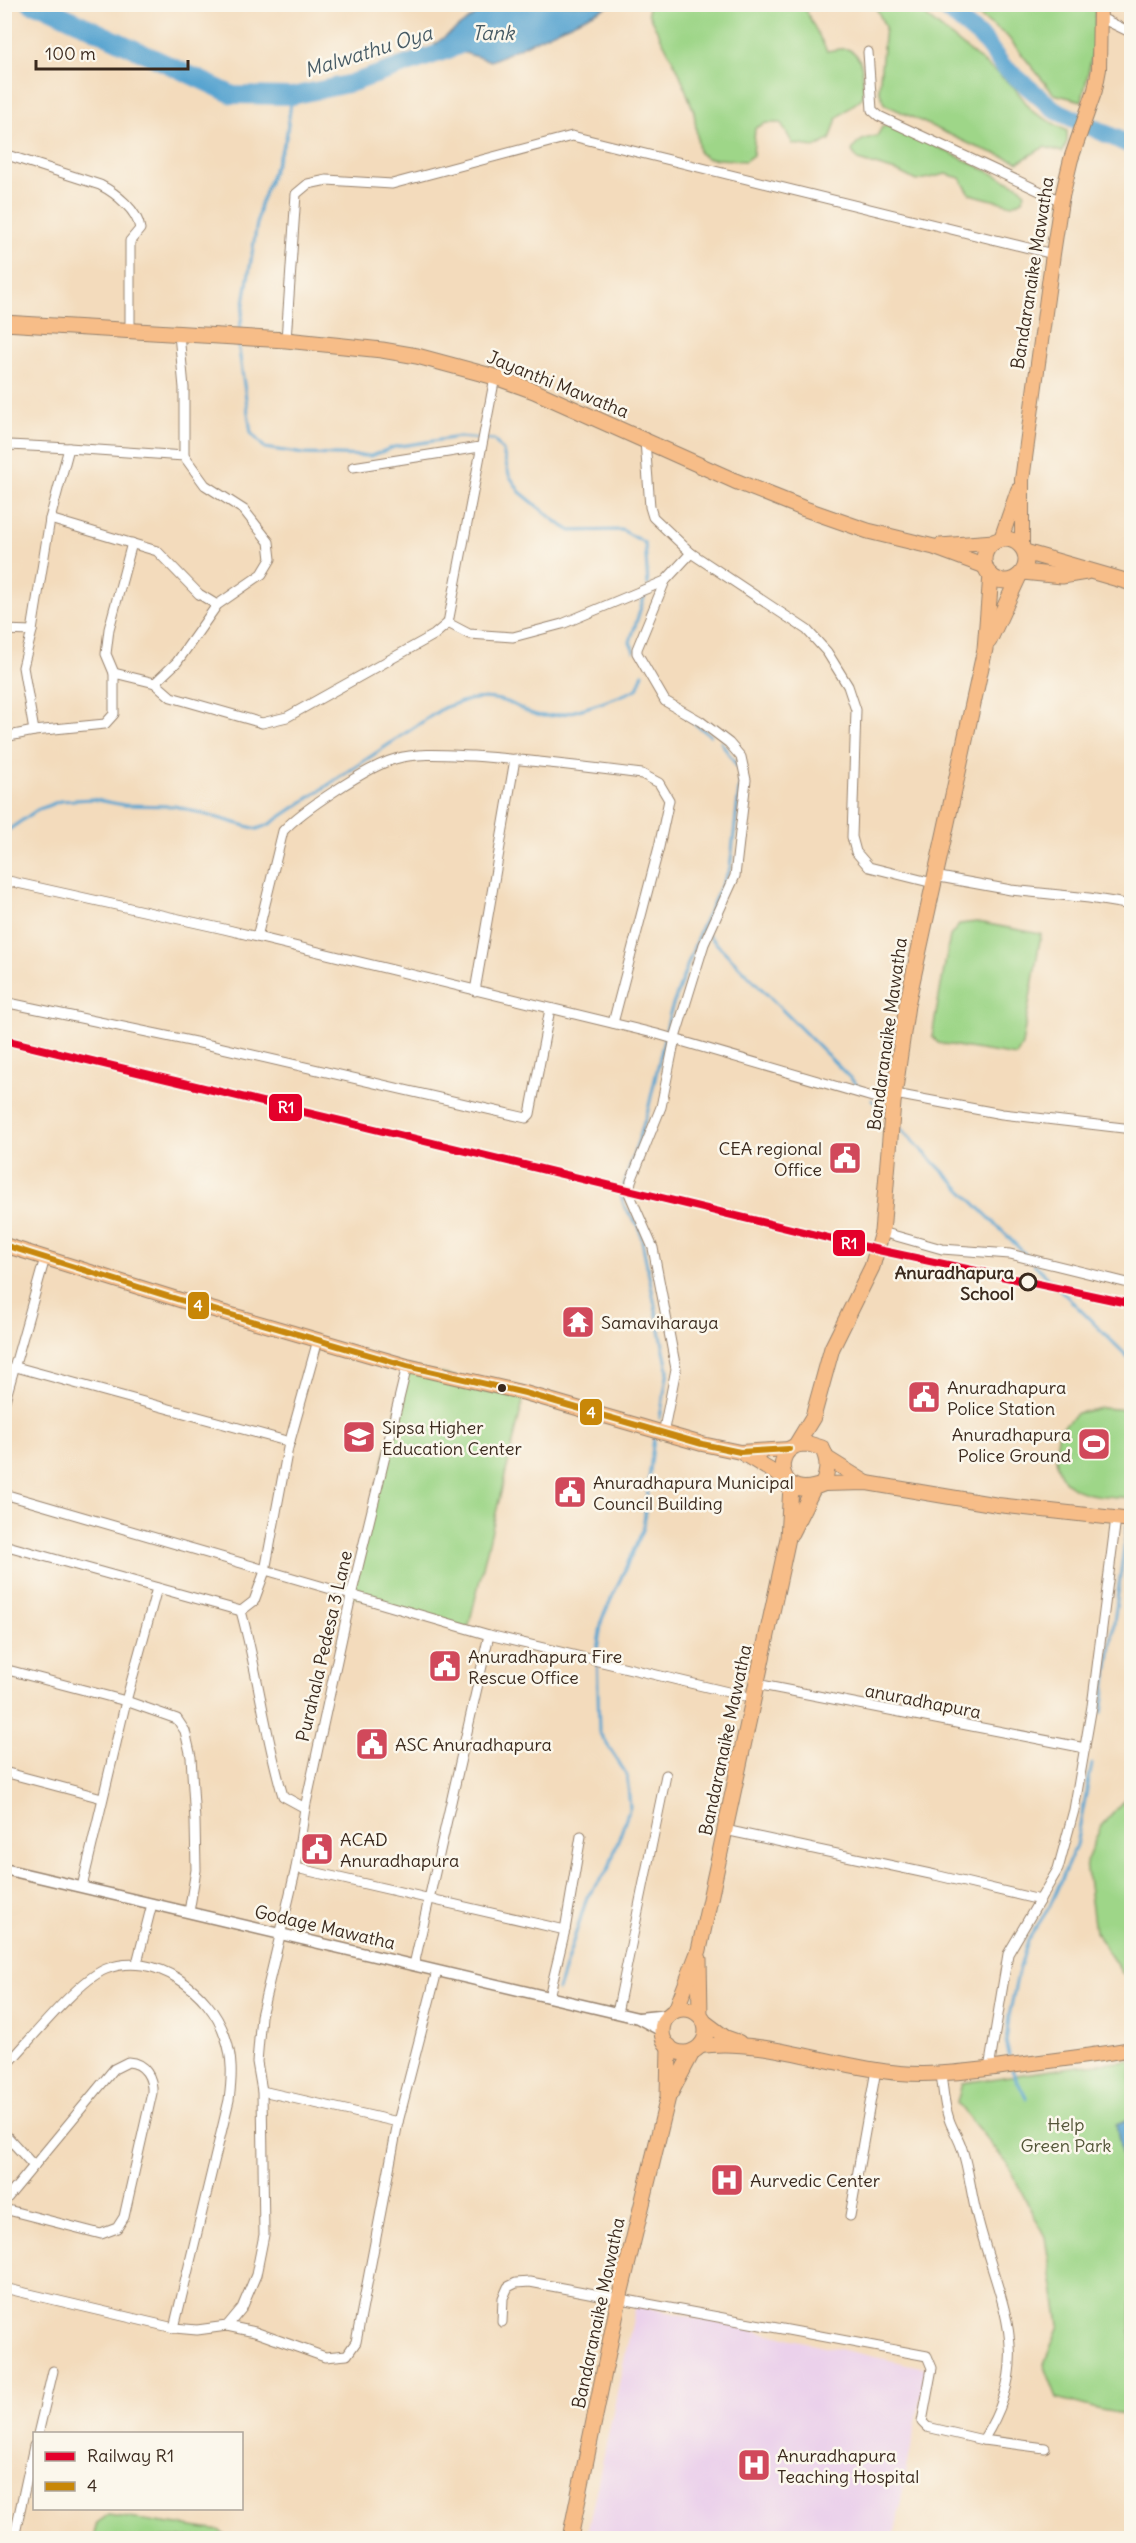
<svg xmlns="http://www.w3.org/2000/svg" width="1136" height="2543" font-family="Delius,sans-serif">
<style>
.built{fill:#ebd1eb}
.green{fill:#9ed688;stroke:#6c8053;stroke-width:1.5}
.water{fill:#58a4d0;stroke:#4a6777;stroke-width:1.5}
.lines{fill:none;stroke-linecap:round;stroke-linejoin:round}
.stream{stroke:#58a4d0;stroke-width:3}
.river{stroke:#58a4d0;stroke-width:18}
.minor-casing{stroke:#97826d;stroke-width:11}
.tertiary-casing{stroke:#97826d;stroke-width:13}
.primary-casing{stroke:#97826d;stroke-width:16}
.trunk-casing{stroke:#97826d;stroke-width:17}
.minor{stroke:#fff;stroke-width:9}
.tertiary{stroke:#fff;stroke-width:10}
.primary{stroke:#f7bd88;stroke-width:14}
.trunk{stroke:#f7bd88;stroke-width:15}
.bus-1-casing{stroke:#fbf7ec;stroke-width:10}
.bus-1{stroke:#c88708;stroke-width:6}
.rail-1-casing{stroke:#fbf7ec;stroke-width:12}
.rail-1{stroke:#e4002b;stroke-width:8}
.stop-dot{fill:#fbf7ec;stroke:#3b2a1e;stroke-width:3}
.bus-dot{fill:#3b2a1e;stroke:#fbf7ec;stroke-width:2}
.labels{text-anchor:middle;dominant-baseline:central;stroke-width:5;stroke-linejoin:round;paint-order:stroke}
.street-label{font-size:18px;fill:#3b2a1e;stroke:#fbf7ec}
.poi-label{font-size:18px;fill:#3b2a1e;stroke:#fbf7ec;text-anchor:start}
.stop-label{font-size:18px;font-weight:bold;fill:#3b2a1e;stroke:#fbf7ec;text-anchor:end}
.park-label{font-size:18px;fill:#545538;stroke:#fbf7ec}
.water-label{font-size:20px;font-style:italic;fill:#475b65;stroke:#fbf7ec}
.line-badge{stroke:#fbf7ec;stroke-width:2}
.badge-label{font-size:16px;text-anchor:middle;font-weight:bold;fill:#fff}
</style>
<rect width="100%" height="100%" fill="#fbf7ec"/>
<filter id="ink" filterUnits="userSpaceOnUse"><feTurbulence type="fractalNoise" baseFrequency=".0167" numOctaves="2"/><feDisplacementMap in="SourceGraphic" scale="12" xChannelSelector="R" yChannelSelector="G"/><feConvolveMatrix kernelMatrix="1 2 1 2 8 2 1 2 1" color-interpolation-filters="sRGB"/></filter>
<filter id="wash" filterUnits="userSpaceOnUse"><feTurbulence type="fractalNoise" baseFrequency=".008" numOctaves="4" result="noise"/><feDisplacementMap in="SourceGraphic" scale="24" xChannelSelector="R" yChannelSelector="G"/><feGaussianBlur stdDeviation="1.35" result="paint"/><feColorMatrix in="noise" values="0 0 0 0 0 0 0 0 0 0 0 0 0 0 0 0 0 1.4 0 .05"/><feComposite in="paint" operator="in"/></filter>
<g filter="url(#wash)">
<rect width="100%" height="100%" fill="#f3dbbc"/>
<!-- built -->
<path class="built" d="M636 2305 926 2368 894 2538H586Z"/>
<!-- green -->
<g class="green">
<path d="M648 5H798L804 7 827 51C833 50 842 48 847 49 866 54 863 83 863 97L837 118 830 140 815 147 793 144 781 123H766L755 128 753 155 745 161 707 158 699 153 694 112 679 72 648 13Z"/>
<path d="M875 5H912L1014 87 1033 112 1067 131V141L1063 152 1044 147 1019 162 974 146 884 104 879 89 885 27Z"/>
<path d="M964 5H1095V41L1082 101 1054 94 1007 36Z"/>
<path d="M890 124 1021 187 1025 194 1022 200 1012 205 970 194 960 178 946 174 916 181 899 172 858 160 852 151C858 140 865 138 877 136L882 127Z"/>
<path d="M977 922 1041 934 1022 1045 1016 1056 938 1043 932 1036 950 936 960 924Z"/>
<path d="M407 1366 525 1393 468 1629 351 1596Z"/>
<path d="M1101 1408 1131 1410V1498C1101 1495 1060 1499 1056 1458 1055 1449 1058 1439 1059 1430L1077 1413Z"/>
<path d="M1131 1792V1978L1122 1973 1095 1932 1086 1862 1101 1826Z"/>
<path d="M1131 2061V2415L1101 2410 1057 2398 1044 2364 1059 2325 1045 2237 1006 2162 957 2103 962 2083 1079 2066Z"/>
<path d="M108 2515 220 2531 228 2538H93L97 2523Z"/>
</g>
<!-- water -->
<g class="water">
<path d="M489 5V4L611 5 491 61 435 44Z"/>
<path d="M1131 2119V2207L1116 2125Z"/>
</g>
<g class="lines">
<!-- stream -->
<g class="stream">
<path d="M239 334 260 205 286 138 292 96"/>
<path d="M238 343 251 433 265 448 304 454 371 456 394 447 459 437 494 440 503 451 509 475 520 492 558 523 571 531 622 530 645 543 648 585"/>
<path d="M634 651 630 642 646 591"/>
<path d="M691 721 710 735"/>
<path d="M4 833 37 810 60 801 92 799 124 805 175 806 257 829 270 824 443 708C467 699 489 693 514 705 524 710 531 715 544 716 565 717 617 698 637 689L643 673"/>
<path d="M701 928 863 1091"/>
<path d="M872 1100 886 1114"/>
<path d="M897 1125 1026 1255"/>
<path d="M1034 1264 1132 1361"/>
<path d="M660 1418 668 1370 639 1226 625 1208 621 1195 648 1110 670 1013 701 928 730 868 741 773 721 742"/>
<path d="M1102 1712 1127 1526 1132 1527"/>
<path d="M558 1990 587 1897 608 1870 630 1807 627 1775 599 1732 597 1650 602 1619 643 1530 654 1437"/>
<path d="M1009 2055 1006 2042 1009 2016 1017 1978 1028 1940 1050 1906 1076 1845 1092 1764"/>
<path d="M1012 2070 1026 2098"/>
</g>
<!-- river -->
<g class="river">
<path d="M31 4 43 6 233 95 292 96 352 83 451 49 474 39"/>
<path d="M940 4 984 40 1002 65 1055 110 1132 146"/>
</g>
</g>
</g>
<g filter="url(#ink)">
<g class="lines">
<defs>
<g id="minor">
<path d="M1101 18 1132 33"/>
<path d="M868 52 872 110 879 116 1061 201"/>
<path d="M4 154 100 185C116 193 138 211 140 229L130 241V331"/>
<path d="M286 340 296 194 308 184 327 180 392 184 572 136 1053 254"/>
<path d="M495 377 448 623 469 634 513 637 562 624 665 581 691 553"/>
<path d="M645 441 650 507 653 517 691 553 807 630 827 652 848 686 856 710 852 837 856 852 869 867 933 883"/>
<path d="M4 450 9 445 69 448"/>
<path d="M353 467 480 447"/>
<path d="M50 519 157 551 199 594 217 605"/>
<path d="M4 630 32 631"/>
<path d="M114 673 106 654 109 629 132 543"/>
<path d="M155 683 177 662 217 605 262 574 271 559 269 542 244 510 205 485 184 456V388L179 334"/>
<path d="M34 731 23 667 32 631 50 519 69 448 184 456"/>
<path d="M4 737 34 731 105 724 114 714V673L155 683 171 697 262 723 287 717 434 635 448 623"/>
<path d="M934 876 1011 890 1089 898 1132 905"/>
<path d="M4 880 224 929 657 1034 893 1103"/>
<path d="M257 937 283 831C301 811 369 766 395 759 419 752 448 755 473 756 529 760 586 767 642 774L659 783 669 800 659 847 613 1023"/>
<path d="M475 991 515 759"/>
<path d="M4 1002 214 1046 526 1118 530 1114 550 1009"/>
<path d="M895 1094 1002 1114 1132 1129"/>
<path d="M882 1232 942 1249 1010 1254 1132 1284"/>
<path d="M16 1367 290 1442"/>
<path d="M4 1404 45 1258"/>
<path d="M663 1434 676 1369 653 1248 629 1193 631 1181 661 1107 675 1038 704 944 735 876 746 780 741 757 729 743 700 721 665 701 637 653V649L665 581"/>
<path d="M4 1494 489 1635 753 1698"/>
<path d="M4 1545 241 1611 254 1601 265 1571 288 1448 318 1340"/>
<path d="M241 1611C258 1673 265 1735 283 1796L305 1808"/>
<path d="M4 1669 126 1701 177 1719 185 1731 191 1757 195 1821 196 1870 189 1912"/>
<path d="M756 1684 1085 1748"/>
<path d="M4 1772 102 1798"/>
<path d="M725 1830 935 1875 1040 1900"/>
<path d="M296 1868 565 1930"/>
<path d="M82 1887 126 1701 157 1588"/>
<path d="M137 1963 152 1904"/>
<path d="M414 1965 489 1635"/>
<path d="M549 1997 565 1930 581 1836"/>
<path d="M617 2013 666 1775"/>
<path d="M4 2068C28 2043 78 1980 106 1969 154 1950 210 1991 225 2036 233 2058 232 2078 229 2100L174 2328"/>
<path d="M989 2069 1008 1954 1058 1869 1074 1810 1092 1706 1116 1518"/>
<path d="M941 2074C943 2089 944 2105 949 2119 952 2129 959 2138 962 2149 969 2170 971 2194 977 2216 998 2301 1037 2356 983 2440"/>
<path d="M262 2091 398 2122"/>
<path d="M4 2133 34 2166"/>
<path d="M4 2202 114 2069 128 2062C145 2063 153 2078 152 2093L124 2217 117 2228 101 2234 4 2209"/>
<path d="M850 2216 876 2070"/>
<path d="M4 2288 174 2328 197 2330 227 2326 242 2308 256 2275 264 2235 262 2091 257 2062 261 2016 296 1868 305 1808 351 1596 407 1366"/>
<path d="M502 2322 503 2298 508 2287 516 2283 530 2282 927 2356 932 2368 922 2422 927 2427 983 2440 1045 2448"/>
<path d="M227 2326 255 2332 325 2357 347 2355 356 2342 398 2122 437 1971"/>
<path d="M38 2434 53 2371"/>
<path d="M14 2538 34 2446"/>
</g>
<g id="tertiary">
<path d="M4 1869 638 2018 662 2031"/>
<path d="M639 2018 668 2015"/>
</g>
<g id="primary">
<path d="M1001 539 1018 490"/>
<path d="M1022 546V480L1053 254 1061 201 1071 159 1095 90 1099 69 1100 4"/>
<path d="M4 1245 180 1300 407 1366 525 1393 702 1444 740 1452 789 1449"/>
<path d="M740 1452 785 1479"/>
<path d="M827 1458 867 1483"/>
<path d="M823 1484 867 1483 998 1505 1132 1520"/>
<path d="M705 2022 725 2037 739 2042"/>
<path d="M700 2046C762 2037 837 2068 900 2073 936 2076 972 2071 1009 2066 1050 2061 1091 2056 1132 2049"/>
</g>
<g id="trunk">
<path d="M4 323 286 340 382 350 417 356 495 377 534 391 735 481 805 509 868 531 934 547 985 566"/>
<circle cx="1005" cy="560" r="21"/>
<path d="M940 546 994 542"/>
<path d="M1025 552 1132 583"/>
<path d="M1023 572 1062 576 1086 572"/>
<path d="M989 641 1019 576"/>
<path d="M809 1444 822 1448C829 1461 828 1471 823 1484 780 1503 772 1455 795 1446 799 1444 804 1444 809 1444Z"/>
<path d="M796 1445 813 1417 832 1348 872 1267 882 1232 893 1103 907 1005 985 649 991 575"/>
<path d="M791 1533 813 1489"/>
<path d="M699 1959 700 2015"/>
<circle cx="684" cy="2031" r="22"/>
<path d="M676 2010 699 1950 788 1538 791 1486"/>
<path d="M670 2094 693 2051"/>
<path d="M570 2538 619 2299 668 2097 669 2046"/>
</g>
</defs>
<!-- minor casing -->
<use href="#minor" class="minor-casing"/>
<!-- tertiary casing -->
<use href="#tertiary" class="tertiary-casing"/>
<!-- primary casing -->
<use href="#primary" class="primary-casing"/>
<!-- trunk casing -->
<use href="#trunk" class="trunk-casing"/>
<!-- minor -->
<use href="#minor" class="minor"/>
<!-- tertiary -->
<use href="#tertiary" class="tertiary"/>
<!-- primary -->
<use href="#primary" class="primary"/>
<!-- trunk -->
<use href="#trunk" class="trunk"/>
<defs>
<path id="bus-1" d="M4 1245 180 1300 407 1366 525 1393 702 1444 740 1452 789 1449"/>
</defs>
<!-- bus-1 casing -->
<use href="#bus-1" class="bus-1-casing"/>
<!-- bus-1 -->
<use href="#bus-1" class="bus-1"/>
<defs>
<path id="rail-1" d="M4 1040 878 1250 1132 1304"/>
</defs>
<!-- rail-1 casing -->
<use href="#rail-1" class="rail-1-casing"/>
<!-- rail-1 -->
<use href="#rail-1" class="rail-1"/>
</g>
</g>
<!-- icons -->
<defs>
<symbol id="civic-square" viewBox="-11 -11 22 22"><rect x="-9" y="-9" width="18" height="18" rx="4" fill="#d1495b" stroke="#fbf7ec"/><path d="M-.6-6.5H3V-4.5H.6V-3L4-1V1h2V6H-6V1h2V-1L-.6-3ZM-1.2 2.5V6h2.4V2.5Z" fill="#fff"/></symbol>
<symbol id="temple-square" viewBox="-11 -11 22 22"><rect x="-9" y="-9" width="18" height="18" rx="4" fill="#d1495b" stroke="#fbf7ec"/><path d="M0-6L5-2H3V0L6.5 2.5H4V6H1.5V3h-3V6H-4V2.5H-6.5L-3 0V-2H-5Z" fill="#fff"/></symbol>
<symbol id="university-square" viewBox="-11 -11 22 22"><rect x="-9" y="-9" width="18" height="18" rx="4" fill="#d1495b" stroke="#fbf7ec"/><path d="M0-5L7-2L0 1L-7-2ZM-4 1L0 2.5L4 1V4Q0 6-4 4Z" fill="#fff"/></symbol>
<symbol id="stadium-square" viewBox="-11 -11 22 22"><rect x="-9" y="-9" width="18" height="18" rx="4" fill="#d1495b" stroke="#fbf7ec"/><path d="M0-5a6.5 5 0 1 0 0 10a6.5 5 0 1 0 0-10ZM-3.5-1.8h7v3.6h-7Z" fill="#fff"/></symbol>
<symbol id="hospital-square" viewBox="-11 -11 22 22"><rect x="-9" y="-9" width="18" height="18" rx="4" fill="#d1495b" stroke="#fbf7ec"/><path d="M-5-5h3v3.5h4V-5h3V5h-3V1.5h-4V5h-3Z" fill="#fff"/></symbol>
</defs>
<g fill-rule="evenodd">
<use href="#civic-square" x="826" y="1139" width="38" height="38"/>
<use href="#temple-square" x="559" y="1303" width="38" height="38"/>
<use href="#civic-square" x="905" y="1378" width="38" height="38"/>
<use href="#university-square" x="340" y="1418" width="38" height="38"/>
<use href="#stadium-square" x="1075" y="1425" width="38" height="38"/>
<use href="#civic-square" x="551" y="1473" width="38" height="38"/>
<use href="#civic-square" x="426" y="1647" width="38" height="38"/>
<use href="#civic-square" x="353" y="1725" width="38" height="38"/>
<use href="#civic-square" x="298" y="1830" width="38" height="38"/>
<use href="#hospital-square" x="708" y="2161" width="38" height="38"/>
<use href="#hospital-square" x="735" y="2446" width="38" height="38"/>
</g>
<!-- markers -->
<circle class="stop-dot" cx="1028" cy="1282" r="8"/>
<circle class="bus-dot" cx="502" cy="1388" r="5"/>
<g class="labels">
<!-- street labels -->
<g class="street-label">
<text transform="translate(1032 273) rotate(-81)">Bandaranaike Mawatha</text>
<text transform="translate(558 384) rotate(22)">Jayanthi Mawatha</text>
<text transform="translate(887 1034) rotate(-82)">Bandaranaike Mawatha</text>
<text transform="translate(324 1646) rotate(-77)">Purahala Pedesa 3 Lane</text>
<text transform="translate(923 1701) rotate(11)">anuradhapura</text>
<text transform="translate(725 1740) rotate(-78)">Bandaranaike Mawatha</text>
<text transform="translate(325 1927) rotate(13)">Godage Mawatha</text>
<text transform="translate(598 2313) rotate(-78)">Bandaranaike Mawatha</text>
</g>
<!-- poi labels -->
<g class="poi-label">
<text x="822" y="1148" text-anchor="end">CEA regional<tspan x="822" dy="21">Office</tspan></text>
<text x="601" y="1322">Samaviharaya</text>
<text x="947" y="1387">Anuradhapura<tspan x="947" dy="21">Police Station</tspan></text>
<text x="382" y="1427">Sipsa Higher<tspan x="382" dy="21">Education Center</tspan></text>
<text x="1071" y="1434" text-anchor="end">Anuradhapura<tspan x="1071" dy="21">Police Ground</tspan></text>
<text x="593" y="1482">Anuradhapura Municipal<tspan x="593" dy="21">Council Building</tspan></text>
<text x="468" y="1656">Anuradhapura Fire<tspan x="468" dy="21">Rescue Office</tspan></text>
<text x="395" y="1744">ASC Anuradhapura</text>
<text x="340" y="1839">ACAD<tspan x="340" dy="21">Anuradhapura</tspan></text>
<text x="750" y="2180">Aurvedic Center</text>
<text x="777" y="2455">Anuradhapura<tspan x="777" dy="21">Teaching Hospital</tspan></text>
</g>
<!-- stop labels -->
<g class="stop-label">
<text x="1014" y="1272">Anuradhapura<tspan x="1014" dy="21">School</tspan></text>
</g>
<!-- park labels -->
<g class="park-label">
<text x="1066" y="2124">Help<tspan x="1066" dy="21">Green Park</tspan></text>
</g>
<!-- water labels -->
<g class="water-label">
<text x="493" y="32">Tank</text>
<text transform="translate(368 51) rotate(-17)">Malwathu Oya</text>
</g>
</g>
<g class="line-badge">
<rect x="268" y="1093" width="35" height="29" rx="6" fill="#e4002b"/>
<rect x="832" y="1229" width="34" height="28" rx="6" fill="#e4002b"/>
<rect x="187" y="1291" width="23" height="29" rx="6" fill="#c88708"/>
<rect x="579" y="1398" width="24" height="28" rx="6" fill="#c88708"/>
</g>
<g class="badge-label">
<text x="286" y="1113">R1</text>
<text x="849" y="1249">R1</text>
<text x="198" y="1311">4</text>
<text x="591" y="1418">4</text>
</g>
<!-- margin -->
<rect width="1136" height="2543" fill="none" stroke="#fbf7ec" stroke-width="24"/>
<!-- legend -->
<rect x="33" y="2432" width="210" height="78" fill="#fbf7ec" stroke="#aea59a" stroke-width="1.5"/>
<rect x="45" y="2452" width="30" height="9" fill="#e4002b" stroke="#aea59a" stroke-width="1.5"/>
<text x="87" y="2462" font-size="18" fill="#3b2a1e">Railway R1</text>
<rect x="45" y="2482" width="30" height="9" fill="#c88708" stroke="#aea59a" stroke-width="1.5"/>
<text x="87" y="2492" font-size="18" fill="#3b2a1e">4</text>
<!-- scale -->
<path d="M36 60v9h152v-9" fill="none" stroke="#3b2a1e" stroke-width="3"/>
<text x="45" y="60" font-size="18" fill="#3b2a1e" stroke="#fbf7ec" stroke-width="4.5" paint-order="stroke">100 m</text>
</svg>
